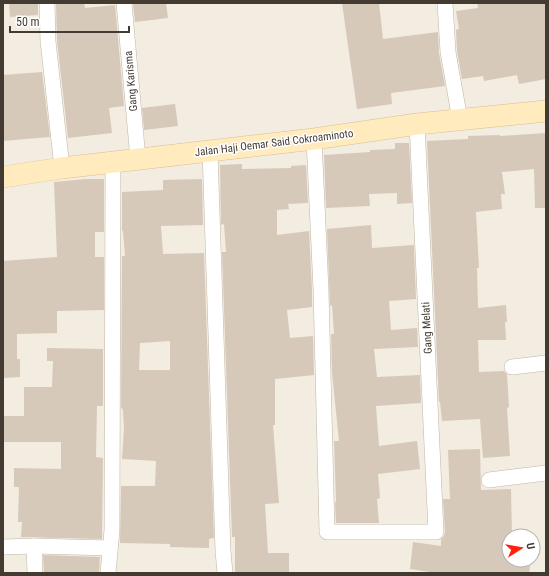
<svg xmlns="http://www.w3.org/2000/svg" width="549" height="576" font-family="'Roboto Condensed',sans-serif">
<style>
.building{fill:#d7c9b9;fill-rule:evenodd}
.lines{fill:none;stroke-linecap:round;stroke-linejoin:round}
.minor-casing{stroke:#c0b6a6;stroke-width:16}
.secondary-casing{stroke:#d8c08f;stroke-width:22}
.minor{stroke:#fff;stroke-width:15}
.secondary{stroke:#ffebbe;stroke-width:21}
.labels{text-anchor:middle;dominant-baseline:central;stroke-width:3;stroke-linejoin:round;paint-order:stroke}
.street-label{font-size:11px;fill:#433b32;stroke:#fff}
</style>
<rect width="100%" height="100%" fill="#f2ece1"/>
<!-- building -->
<g class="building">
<path d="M9 3H38V15L10 17Z"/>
<path d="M68 3H84L85 8 115 5 124 106 109 108 112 133 68 138 57 40 56 4Z"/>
<path d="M133 3H166L168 18 135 22Z"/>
<path d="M342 3H379L383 39 438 32 439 53 445 86 391 93 392 104 357 109Z"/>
<path d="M477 3H546V79L519 84 517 75 484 81 483 76 462 79 457 51 456 30 459 29 456 11 478 8Z"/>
<path d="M42 72 50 137 3 141V75Z"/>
<path d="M175 104 178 126 144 130 142 108Z"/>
<path d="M546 133V208H535L534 169 502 172 505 194H501L502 209 476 212 479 268H477L478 308 506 305 507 322H505L506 340H478L479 372 504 371 507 374 509 407 507 408 510 456 483 458 480 419 442 421 440 402H439L427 141 468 139V136L500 135V136Z"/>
<path d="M395 143H409L412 203 397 204V193L369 194 370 206 326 208 324 155 370 152V150L395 149Z"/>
<path d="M242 164V169L291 168V166L306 165 308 203 288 204 289 209 277 210V235L309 231 312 290V307L287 310 290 338 313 336 314 375 275 379V425H273L279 503 265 504 268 553H289V573H235V537H232L222 252H226L224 224 221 225 220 165Z"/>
<path d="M86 179H104V232H95V257H104V310L57 311V333L17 334V359H20V377L3 378V261L57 257 54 182Z"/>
<path d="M202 179 203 225 161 226 163 254 204 253 214 538 209 539V548L170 547V544L120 543 121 486H155L156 461 122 459 124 429 123 410 121 407 122 256H125L123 231H122V192L163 190V180ZM170 341V370H139L140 343Z"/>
<path d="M371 225 372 248 414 245 416 299 389 301 391 330 417 328 418 347 374 349 377 377 420 375 421 403 376 406 379 446 417 441 420 469 378 474 380 498 377 499 379 523H336L335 502H336L334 441H339L332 373 331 334H334L332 305 330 306 327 229Z"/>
<path d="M47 348 103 349V406H97L96 457 103 458 102 539 21 537 22 522H18L19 487H14V468L61 469V442H3L4 416H24V387H52L53 361H47Z"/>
<path d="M480 449 481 490 511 489 512 536H509V560H531L529 573H437L410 569 413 542 441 546V539L444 536 445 532 443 499H450L448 450Z"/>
<path d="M43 555 100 557 99 573H44Z"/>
</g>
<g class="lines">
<defs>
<g id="minor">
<path d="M47 3 48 41 62 168"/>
<path d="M124 3 138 159"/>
<path d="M445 3 448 52 460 120"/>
<path d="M314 139 321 290 327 532H436L417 124"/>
<path d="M210 150 223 551 225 573"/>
<path d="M512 367 546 363"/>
<path d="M489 480 546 473"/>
<path d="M34 546 35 573"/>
<path d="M3 547 34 546 110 548"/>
<path d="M108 573 112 530 113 162"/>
</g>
<path id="secondary" d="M3 177 62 168 314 139 417 124 546 111"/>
</defs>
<!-- minor casing -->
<use href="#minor" class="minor-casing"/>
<!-- secondary casing -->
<use href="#secondary" class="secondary-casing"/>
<!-- minor -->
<use href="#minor" class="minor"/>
<!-- secondary -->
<use href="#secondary" class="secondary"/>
</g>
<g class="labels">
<!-- street labels -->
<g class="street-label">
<text transform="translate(131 81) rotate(-95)">Gang Karisma</text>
<text transform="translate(274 143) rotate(-7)">Jalan Haji Oemar Said Cokroaminoto</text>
<text transform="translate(427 328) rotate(-93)">Gang Melati</text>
</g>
</g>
<!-- border -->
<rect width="549" height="576" fill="none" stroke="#433b32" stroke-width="8"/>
<!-- north arrow -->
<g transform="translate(521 548) rotate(78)"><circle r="19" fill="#ffffff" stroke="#b4b1ad"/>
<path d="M0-3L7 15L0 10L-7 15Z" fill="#ff210b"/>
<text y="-6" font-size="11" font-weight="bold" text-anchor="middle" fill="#433b32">U</text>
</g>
<!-- scale -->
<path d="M10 26v6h119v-6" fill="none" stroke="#433b32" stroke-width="2"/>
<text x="16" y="26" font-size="12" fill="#433b32" stroke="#ffffff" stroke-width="3" paint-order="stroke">50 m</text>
</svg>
